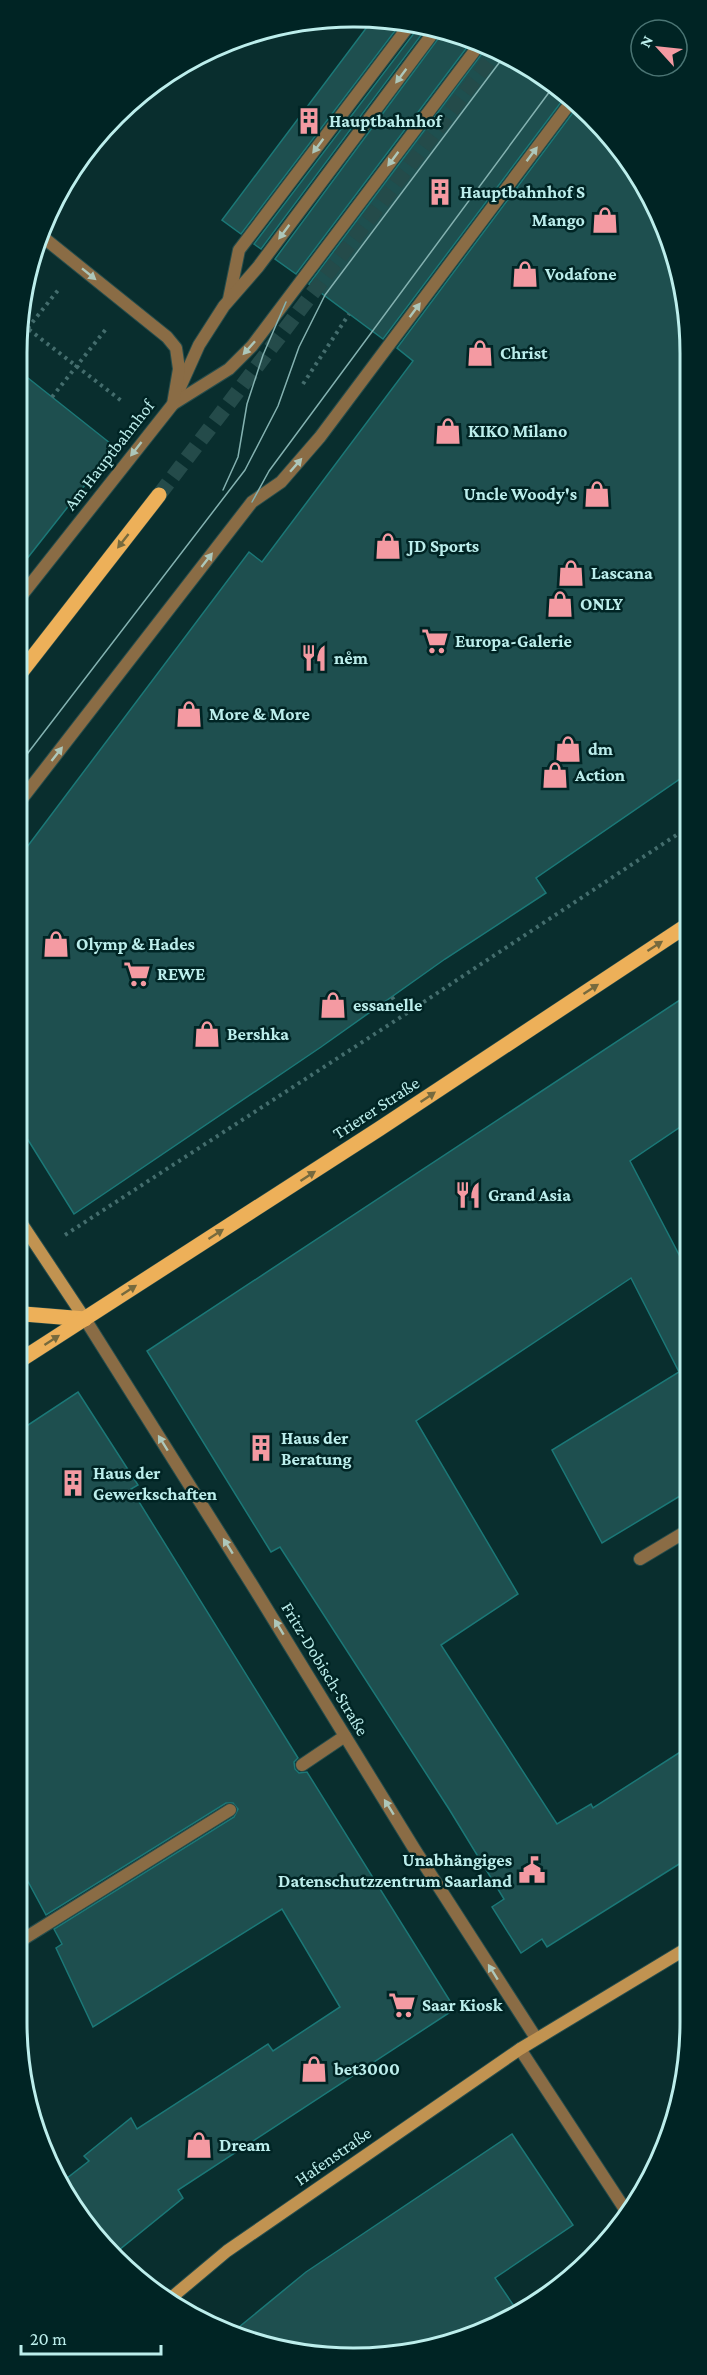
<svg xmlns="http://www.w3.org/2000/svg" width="707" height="2375" font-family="'Crimson Pro',serif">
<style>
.building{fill:#1e4f4f;stroke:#1b7877;stroke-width:1.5}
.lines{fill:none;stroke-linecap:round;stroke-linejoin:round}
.primary-tunnel{stroke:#244b4a;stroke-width:15;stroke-dasharray:15 8;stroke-linecap:butt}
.lane-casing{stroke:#264d4c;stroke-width:14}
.street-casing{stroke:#264d4c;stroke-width:14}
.secondary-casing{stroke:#264d4c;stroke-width:14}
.primary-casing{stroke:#264d4c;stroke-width:16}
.path{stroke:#446d6d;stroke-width:4;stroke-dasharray:3 4.5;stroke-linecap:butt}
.lane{stroke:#8a6c45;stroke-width:12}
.street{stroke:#8a6c45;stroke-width:12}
.secondary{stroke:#c19351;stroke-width:12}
.primary{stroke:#edb059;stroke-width:15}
.tram{stroke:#84b2b1;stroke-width:1.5}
.oneway{fill:#adc7ba}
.oneway2{fill:#766a3e}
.labels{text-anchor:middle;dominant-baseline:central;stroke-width:5;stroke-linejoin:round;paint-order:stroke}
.poi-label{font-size:18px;font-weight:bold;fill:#bceeec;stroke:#002424;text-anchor:start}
.street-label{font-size:18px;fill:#bceeec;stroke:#002424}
.rim{fill:none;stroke:#bceeec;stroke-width:3}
</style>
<rect width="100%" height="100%" fill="#092e2e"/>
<!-- building -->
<g class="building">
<path d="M370 23H401L241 234 222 220Z"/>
<path d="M419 23 428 26 261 249 254 244 418 28Z"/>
<path d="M443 32 471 42 296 274 275 259Z"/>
<path d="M486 48 522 61 565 97 383 339 309 284Z"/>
<path d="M577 107 607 131 665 224 688 310 687 774 536 878 546 893 445 959 321 1047 74 1214 20 1127 21 855 249 552 262 562 413 361 397 348Z"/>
<path d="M23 374 115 447 22 565V513Z"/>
<path d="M686 996V1123L630 1161 686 1268 685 1493 602 1543 552 1450 679 1372 631 1278 416 1421 518 1594 441 1645 557 1824 591 1804 593 1808 685 1749 684 1861 547 1947 542 1939 521 1953 492 1907 504 1899 449 1809 280 1547 271 1552 147 1351Z"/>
<path d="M78 1392 138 1485 131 1489 298 1758 294 1762 295 1769 299 1773 307 1772 455 2009 178 2190 183 2198 114 2254 100 2244 62 2182 89 2161 84 2156 131 2118 137 2129 268 2044 273 2051 340 2007 282 1909 93 2027 56 1948 62 1944 54 1929 234 1817 238 1809 233 1803H226L46 1915 17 1861 19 1431Z"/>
<path d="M512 2134 573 2225 495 2278 518 2312 440 2347 310 2356 233 2332 306 2272Z"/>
</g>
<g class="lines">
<!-- primary-tunnel -->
<path class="primary-tunnel" d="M159 495 496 52"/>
<defs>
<g id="lane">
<path d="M229 299 239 250 411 23"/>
<path d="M177 394 199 345 224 306 258 267 436 29"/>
<path d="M173 404 229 369 252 346 479 45"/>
<path d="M21 800 252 502 281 482 320 437 571 102"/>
<path d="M640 1559 685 1532"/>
<path d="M302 1765 345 1736"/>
<path d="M17 1943 230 1810"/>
</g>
<g id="street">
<path d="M22 595 173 404 179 369 176 348 167 337 44 238"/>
<path d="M85 1319 251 1583 415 1850 536 2038"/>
<path d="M520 2049 628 2214"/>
</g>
<g id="secondary">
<path d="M20 1221 85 1319"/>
<path d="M171 2298 227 2251 520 2049 684 1950"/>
</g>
<g id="primary">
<path d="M22 671 159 495"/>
<path d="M19 1316 24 1314 85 1319"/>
<path d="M19 1361 379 1129 686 926"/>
</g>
</defs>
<!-- lane casing -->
<use href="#lane" class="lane-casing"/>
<!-- street casing -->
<use href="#street" class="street-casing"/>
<!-- secondary casing -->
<use href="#secondary" class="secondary-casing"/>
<!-- primary casing -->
<use href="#primary" class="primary-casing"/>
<!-- path -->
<g class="path">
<path d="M23 325 123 402"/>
<path d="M23 334 59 289"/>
<path d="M303 384 349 314"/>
<path d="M52 397 106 329"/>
<path d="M392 997 404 1015"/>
<path d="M65 1235 404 1015 687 828"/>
</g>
<!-- lane -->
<use href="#lane" class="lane"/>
<!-- street -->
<use href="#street" class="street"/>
<!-- secondary -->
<use href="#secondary" class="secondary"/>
<!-- primary -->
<use href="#primary" class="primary"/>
<!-- tram -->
<g class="tram">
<path d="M223 490 238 457 247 404 263 355 286 302"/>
<path d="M252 502 269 471 553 87"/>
<path d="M21 762 245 470 278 406 299 347 325 295 505 55"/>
</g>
</g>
<!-- one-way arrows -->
<defs><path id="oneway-solid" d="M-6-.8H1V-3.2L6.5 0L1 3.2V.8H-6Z" transform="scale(1.5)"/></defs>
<g class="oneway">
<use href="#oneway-solid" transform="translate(401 76) rotate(127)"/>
<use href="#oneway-solid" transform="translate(318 146) rotate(127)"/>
<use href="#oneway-solid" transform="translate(532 154) rotate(-53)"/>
<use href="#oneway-solid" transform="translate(393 159) rotate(127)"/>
<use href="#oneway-solid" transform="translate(284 232) rotate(127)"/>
<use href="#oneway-solid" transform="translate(89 274) rotate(39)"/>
<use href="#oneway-solid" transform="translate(415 310) rotate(-53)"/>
<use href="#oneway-solid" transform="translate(249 348) rotate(132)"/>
<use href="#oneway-solid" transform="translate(136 449) rotate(128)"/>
<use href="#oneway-solid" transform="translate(296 465) rotate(-49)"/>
<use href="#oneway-solid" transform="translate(207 560) rotate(-52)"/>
<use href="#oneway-solid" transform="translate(57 754) rotate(-52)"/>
<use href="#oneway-solid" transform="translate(163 1443) rotate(-122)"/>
<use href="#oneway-solid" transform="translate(228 1546) rotate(-122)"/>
<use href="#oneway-solid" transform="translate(279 1627) rotate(-121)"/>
<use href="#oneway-solid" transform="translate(389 1807) rotate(-122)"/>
<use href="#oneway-solid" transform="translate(493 1972) rotate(-122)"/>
</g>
<g class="oneway2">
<use href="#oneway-solid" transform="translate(123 541) rotate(128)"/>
<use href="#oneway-solid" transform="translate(655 946) rotate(-33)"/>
<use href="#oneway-solid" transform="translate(591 989) rotate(-33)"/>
<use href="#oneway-solid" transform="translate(428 1097) rotate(-34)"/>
<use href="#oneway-solid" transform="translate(308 1176) rotate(-33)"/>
<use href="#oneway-solid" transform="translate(216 1234) rotate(-33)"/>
<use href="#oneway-solid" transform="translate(129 1290) rotate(-33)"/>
<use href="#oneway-solid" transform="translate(52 1340) rotate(-33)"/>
</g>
<!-- icons -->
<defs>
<symbol id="building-bare" viewBox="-9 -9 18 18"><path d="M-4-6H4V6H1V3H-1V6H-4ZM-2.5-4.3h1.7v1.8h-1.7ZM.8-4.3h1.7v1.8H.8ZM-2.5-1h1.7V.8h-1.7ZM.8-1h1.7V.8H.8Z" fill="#f49aa2" stroke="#002424" stroke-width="2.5" paint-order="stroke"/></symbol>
<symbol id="shop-bare" viewBox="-9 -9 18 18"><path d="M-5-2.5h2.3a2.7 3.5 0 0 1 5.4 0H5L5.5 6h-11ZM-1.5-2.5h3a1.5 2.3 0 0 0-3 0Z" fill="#f49aa2" stroke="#002424" stroke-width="2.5" paint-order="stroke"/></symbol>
<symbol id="supermarket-bare" viewBox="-9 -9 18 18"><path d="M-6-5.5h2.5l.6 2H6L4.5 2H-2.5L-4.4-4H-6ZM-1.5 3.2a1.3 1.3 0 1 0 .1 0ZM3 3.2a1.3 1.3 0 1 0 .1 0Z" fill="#f49aa2" stroke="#002424" stroke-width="2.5" paint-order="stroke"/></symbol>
<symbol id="restaurant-bare" viewBox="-9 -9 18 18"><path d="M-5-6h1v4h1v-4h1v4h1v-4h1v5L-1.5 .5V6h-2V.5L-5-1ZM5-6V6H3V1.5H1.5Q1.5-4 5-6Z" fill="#f49aa2" stroke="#002424" stroke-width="2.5" paint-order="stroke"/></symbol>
<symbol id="civic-bare" viewBox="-9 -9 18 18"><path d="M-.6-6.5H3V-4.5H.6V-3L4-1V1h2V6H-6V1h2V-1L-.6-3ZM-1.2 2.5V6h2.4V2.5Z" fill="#f49aa2" stroke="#002424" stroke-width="2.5" paint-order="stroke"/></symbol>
</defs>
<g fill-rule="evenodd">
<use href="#building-bare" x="290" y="102" width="38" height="38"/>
<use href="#building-bare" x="421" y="173" width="38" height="38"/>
<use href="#shop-bare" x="586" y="201" width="38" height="38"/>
<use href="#shop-bare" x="506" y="255" width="38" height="38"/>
<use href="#shop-bare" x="461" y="334" width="38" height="38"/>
<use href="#shop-bare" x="429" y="412" width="38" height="38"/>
<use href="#shop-bare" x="578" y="475" width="38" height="38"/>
<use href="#shop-bare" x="369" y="527" width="38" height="38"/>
<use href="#shop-bare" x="552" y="554" width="38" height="38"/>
<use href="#shop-bare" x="541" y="585" width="38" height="38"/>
<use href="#supermarket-bare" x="416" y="622" width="38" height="38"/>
<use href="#restaurant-bare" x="295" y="639" width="38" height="38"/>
<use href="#shop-bare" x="170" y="695" width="38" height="38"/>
<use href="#shop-bare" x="549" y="730" width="38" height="38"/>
<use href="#shop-bare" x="536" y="756" width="38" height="38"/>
<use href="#shop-bare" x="37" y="925" width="38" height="38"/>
<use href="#supermarket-bare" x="118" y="955" width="38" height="38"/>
<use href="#shop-bare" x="314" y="986" width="38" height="38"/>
<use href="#shop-bare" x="188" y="1015" width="38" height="38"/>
<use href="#restaurant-bare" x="449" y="1176" width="38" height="38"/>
<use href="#building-bare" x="242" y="1429" width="38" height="38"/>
<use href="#building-bare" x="54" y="1464" width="38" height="38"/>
<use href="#civic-bare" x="513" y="1851" width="38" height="38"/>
<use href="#supermarket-bare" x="383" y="1986" width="38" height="38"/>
<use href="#shop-bare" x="295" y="2050" width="38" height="38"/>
<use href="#shop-bare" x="180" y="2126" width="38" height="38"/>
</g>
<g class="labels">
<!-- poi labels -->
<g class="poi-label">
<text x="329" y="121">Hauptbahnhof</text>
<text x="460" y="192">Hauptbahnhof S</text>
<text x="585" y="220" text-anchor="end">Mango</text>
<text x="545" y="274">Vodafone</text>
<text x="500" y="353">Christ</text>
<text x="468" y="431">KIKO Milano</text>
<text x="577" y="494" text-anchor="end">Uncle Woody's</text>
<text x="408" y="546">JD Sports</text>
<text x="591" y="573">Lascana</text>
<text x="580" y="604">ONLY</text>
<text x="455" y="641">Europa-Galerie</text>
<text x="334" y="658">ne̊m</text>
<text x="209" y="714">More &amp; More</text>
<text x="588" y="749">dm</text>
<text x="575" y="775">Action</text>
<text x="76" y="944">Olymp &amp; Hades</text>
<text x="157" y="974">REWE</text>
<text x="353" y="1005">essanelle</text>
<text x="227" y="1034">Bershka</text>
<text x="488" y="1195">Grand Asia</text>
<text x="281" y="1438">Haus der<tspan x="281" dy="21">Beratung</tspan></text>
<text x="93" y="1473">Haus der<tspan x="93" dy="21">Gewerkschaften</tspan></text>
<text x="512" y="1860" text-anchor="end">Unabhängiges<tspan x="512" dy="21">Datenschutzzentrum Saarland</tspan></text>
<text x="422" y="2005">Saar Kiosk</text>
<text x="334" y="2069">bet3000</text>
<text x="219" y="2145">Dream</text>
</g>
<!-- street labels -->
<g class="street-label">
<text transform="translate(109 455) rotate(-52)">Am Hauptbahnhof</text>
<text transform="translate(376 1108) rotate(-33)">Trierer Straße</text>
<text transform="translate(325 1669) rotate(59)">Fritz-Dobisch-Straße</text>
<text transform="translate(333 2156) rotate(-35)">Hafenstraße</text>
</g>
</g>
<!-- crop -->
<path d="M0 0H707V2375H0ZM353 27H354A326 326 0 0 1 680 353V2022A326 326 0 0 1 354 2348H353A326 326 0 0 1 27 2022V353A326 326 0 0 1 353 27Z" fill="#002424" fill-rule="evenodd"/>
<path class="rim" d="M353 27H354A326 326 0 0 1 680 353V2022A326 326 0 0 1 354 2348H353A326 326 0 0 1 27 2022V353A326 326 0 0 1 353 27Z"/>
<!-- north arrow -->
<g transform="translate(659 48) rotate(297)"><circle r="28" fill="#002424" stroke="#4b7574" stroke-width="1.5"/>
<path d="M0-4.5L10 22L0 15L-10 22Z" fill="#f49aa2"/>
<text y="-9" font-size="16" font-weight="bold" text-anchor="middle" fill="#bceeec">N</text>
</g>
<!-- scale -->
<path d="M21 2345v9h140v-9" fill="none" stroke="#bceeec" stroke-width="3"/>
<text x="30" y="2345" font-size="18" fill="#bceeec" stroke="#002424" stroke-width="4.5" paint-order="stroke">20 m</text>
</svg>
